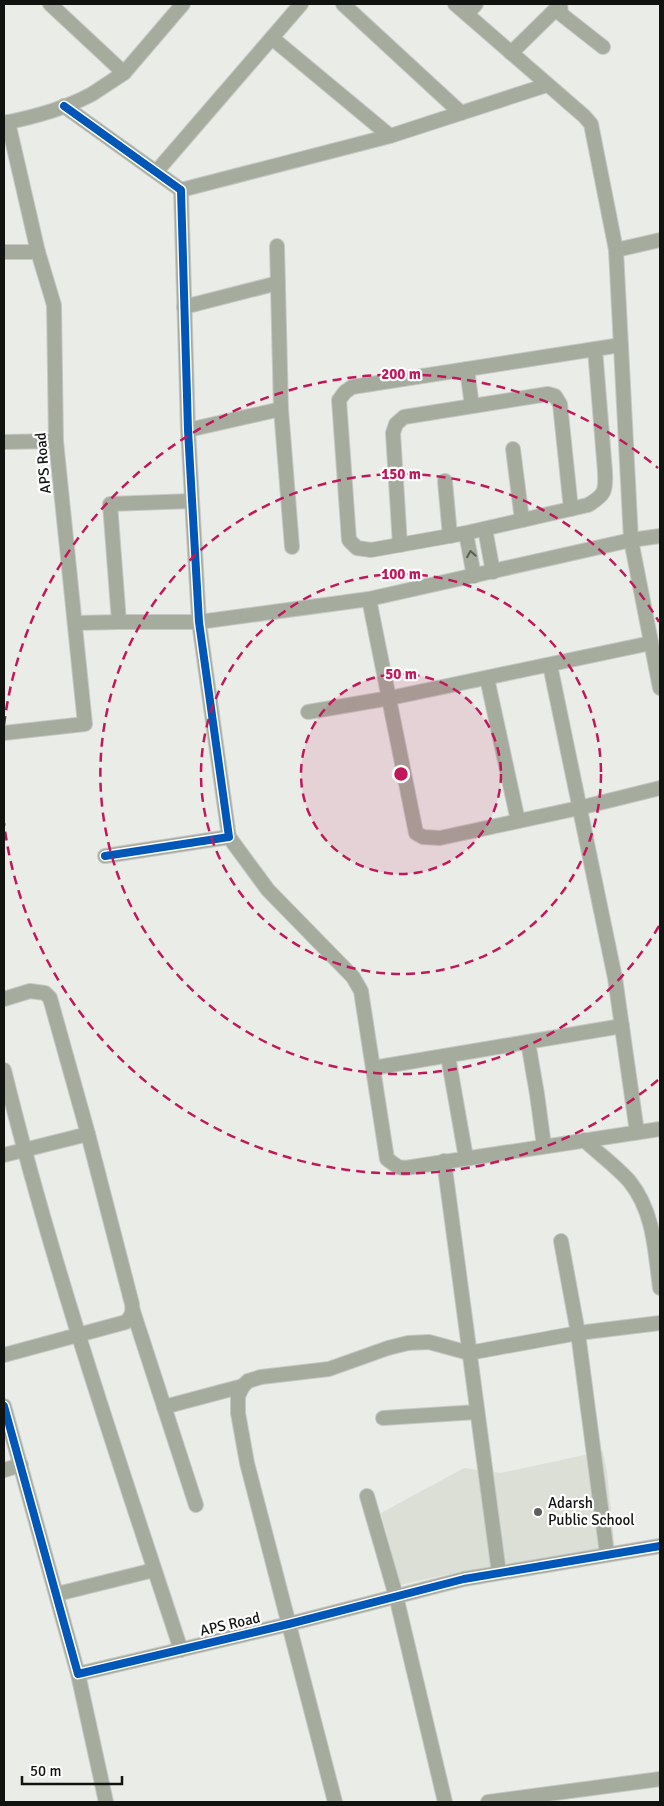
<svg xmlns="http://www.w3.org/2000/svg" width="664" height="1806" font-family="Signika,sans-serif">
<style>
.built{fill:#dcdfd5}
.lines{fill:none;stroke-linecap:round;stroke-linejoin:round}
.minor-casing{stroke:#c7c8c5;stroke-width:16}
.minor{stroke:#a5ab9d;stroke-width:14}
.cycleway-casing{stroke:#fff;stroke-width:11}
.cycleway{stroke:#0057b8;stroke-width:8}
.oneway{stroke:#5b5f56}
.ring{fill:none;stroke:#c2185b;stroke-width:2.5;stroke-dasharray:9 6}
.poi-dot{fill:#5d5f5b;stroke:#fff;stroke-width:2}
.labels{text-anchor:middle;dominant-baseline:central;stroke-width:4.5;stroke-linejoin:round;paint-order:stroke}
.street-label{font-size:15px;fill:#111310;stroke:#fff}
.poi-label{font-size:15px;fill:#111310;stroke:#fff;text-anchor:start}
.centre{fill:#c2185b;stroke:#fff;stroke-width:2.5}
.ring-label{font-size:15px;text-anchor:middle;font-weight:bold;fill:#c2185b;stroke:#fff;stroke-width:4.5;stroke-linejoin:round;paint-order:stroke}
</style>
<rect width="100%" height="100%" fill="#eaece7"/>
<!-- built -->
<path class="built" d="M603 1451 607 1472 615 1550 459 1572 400 1585 381 1513 464 1468 501 1473Z"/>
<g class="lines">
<defs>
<g id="minor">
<path d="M50 4 124 73 183 4"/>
<path d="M343 4 461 113"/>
<path d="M455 4 584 116 591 124 616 250 631 540 660 688"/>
<path d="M560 4 561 14 603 47"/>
<path d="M467 14 476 4"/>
<path d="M272 38 390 136"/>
<path d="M511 53 560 5"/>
<path d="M64 106 181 190 188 430 199 622 229 837 105 856"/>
<path d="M4 123C34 117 65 109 92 94 103 87 113 80 124 73"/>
<path d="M156 172 301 4"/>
<path d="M181 190 390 136 547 85"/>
<path d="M277 246 281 409 292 547"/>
<path d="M616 250 660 240"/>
<path d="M4 252H38"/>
<path d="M184 307 278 283"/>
<path d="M595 349 605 472C606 491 605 495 588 505L466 533 371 550 357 548 349 540 339 400 345 392 352 387 595 349 621 345"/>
<path d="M467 369 472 406"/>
<path d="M188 430 281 409"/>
<path d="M4 442 56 441"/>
<path d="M513 449 522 520"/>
<path d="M445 481 450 536"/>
<path d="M485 529 493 572"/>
<path d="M466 533 474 576"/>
<path d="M400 545 393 433 396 424 404 417 548 394 555 396 560 404 571 509"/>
<path d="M369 599 416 833 423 837 440 838 579 808 660 788"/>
<path d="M119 622H199L369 599 631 540 660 536"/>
<path d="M75 623 119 622 110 504 192 501"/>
<path d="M550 665 615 978 637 1132"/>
<path d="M487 678 518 821"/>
<path d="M308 712 390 698 651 643"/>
<path d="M4 733 85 724 56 441 54 305 38 252 8 122"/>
<path d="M229 837 268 890 353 977 361 991 387 1159 398 1167 405 1168 660 1129"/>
<path d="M4 999 30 991 45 993 50 998 88 1134 132 1304C133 1312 132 1316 126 1322L4 1355"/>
<path d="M528 1042 537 1094 544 1146"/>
<path d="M448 1056 466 1158"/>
<path d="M373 1068 622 1026"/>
<path d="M4 1070C52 1266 118 1458 181 1650"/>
<path d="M584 1140C599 1154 617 1167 630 1182 654 1212 655 1251 660 1288"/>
<path d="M4 1155 88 1134"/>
<path d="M444 1161 499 1573"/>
<path d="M561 1241 578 1333 607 1554"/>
<path d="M133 1311 196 1505"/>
<path d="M4 1406 78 1674 289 1624 464 1579 660 1546"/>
<path d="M164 1407 243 1386"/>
<path d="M383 1418 477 1412"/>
<path d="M4 1470 21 1465"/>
<path d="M367 1496 396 1596 445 1802"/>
<path d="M57 1594 154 1570"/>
<path d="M78 1674 106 1802"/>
<path d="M335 1802 247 1463 238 1413V1396L243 1386 248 1381 261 1377 329 1369 388 1348 408 1343 429 1342 469 1353 578 1333 660 1323"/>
<path d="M488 1802 660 1779"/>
</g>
</defs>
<!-- minor casing -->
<use href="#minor" class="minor-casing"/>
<!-- minor -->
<use href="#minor" class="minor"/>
<defs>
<g id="cycleway">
<path d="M64 106 181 190 188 430 199 622 229 837 105 856"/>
<path d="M4 1406 78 1674 289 1624 464 1579 660 1546"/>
</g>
</defs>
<!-- cycleway casing -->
<use href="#cycleway" class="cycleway-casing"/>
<!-- cycleway -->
<use href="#cycleway" class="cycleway"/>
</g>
<!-- one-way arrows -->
<defs><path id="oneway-chevron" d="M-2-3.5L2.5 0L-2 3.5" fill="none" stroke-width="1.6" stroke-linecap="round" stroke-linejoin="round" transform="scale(1.25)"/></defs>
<use class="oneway" href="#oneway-chevron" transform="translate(471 554) rotate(-100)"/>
<!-- distance rings -->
<circle cx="401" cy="774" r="100" fill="#c2185b" fill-opacity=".12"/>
<g class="ring">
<circle cx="401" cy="774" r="100"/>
<circle cx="401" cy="774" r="200"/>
<path d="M659 926A300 300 0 1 1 659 622"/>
<path d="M658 1080A400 400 0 0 1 4 823M4 725A400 400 0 0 1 658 468"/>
</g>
<!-- markers -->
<circle class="poi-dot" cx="538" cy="1512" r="5"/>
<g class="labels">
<!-- street labels -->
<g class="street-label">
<text transform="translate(43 463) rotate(-95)">APS Road</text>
<text transform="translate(230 1624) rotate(-13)">APS Road</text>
</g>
<!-- poi labels -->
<g class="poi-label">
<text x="548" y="1503">Adarsh<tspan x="548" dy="17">Public School</tspan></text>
</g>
</g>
<circle cx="401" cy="774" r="8" class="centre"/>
<g class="ring-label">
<text x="401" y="379">200 m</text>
<text x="401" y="479">150 m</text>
<text x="401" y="579">100 m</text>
<text x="401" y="679">50 m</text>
</g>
<!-- border -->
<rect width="664" height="1806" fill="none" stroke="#111310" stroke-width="10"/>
<!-- scale -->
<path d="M22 1776v8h100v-8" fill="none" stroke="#111310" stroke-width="2.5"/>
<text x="30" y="1776" font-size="15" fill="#111310" stroke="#ffffff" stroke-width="4" paint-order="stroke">50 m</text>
</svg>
